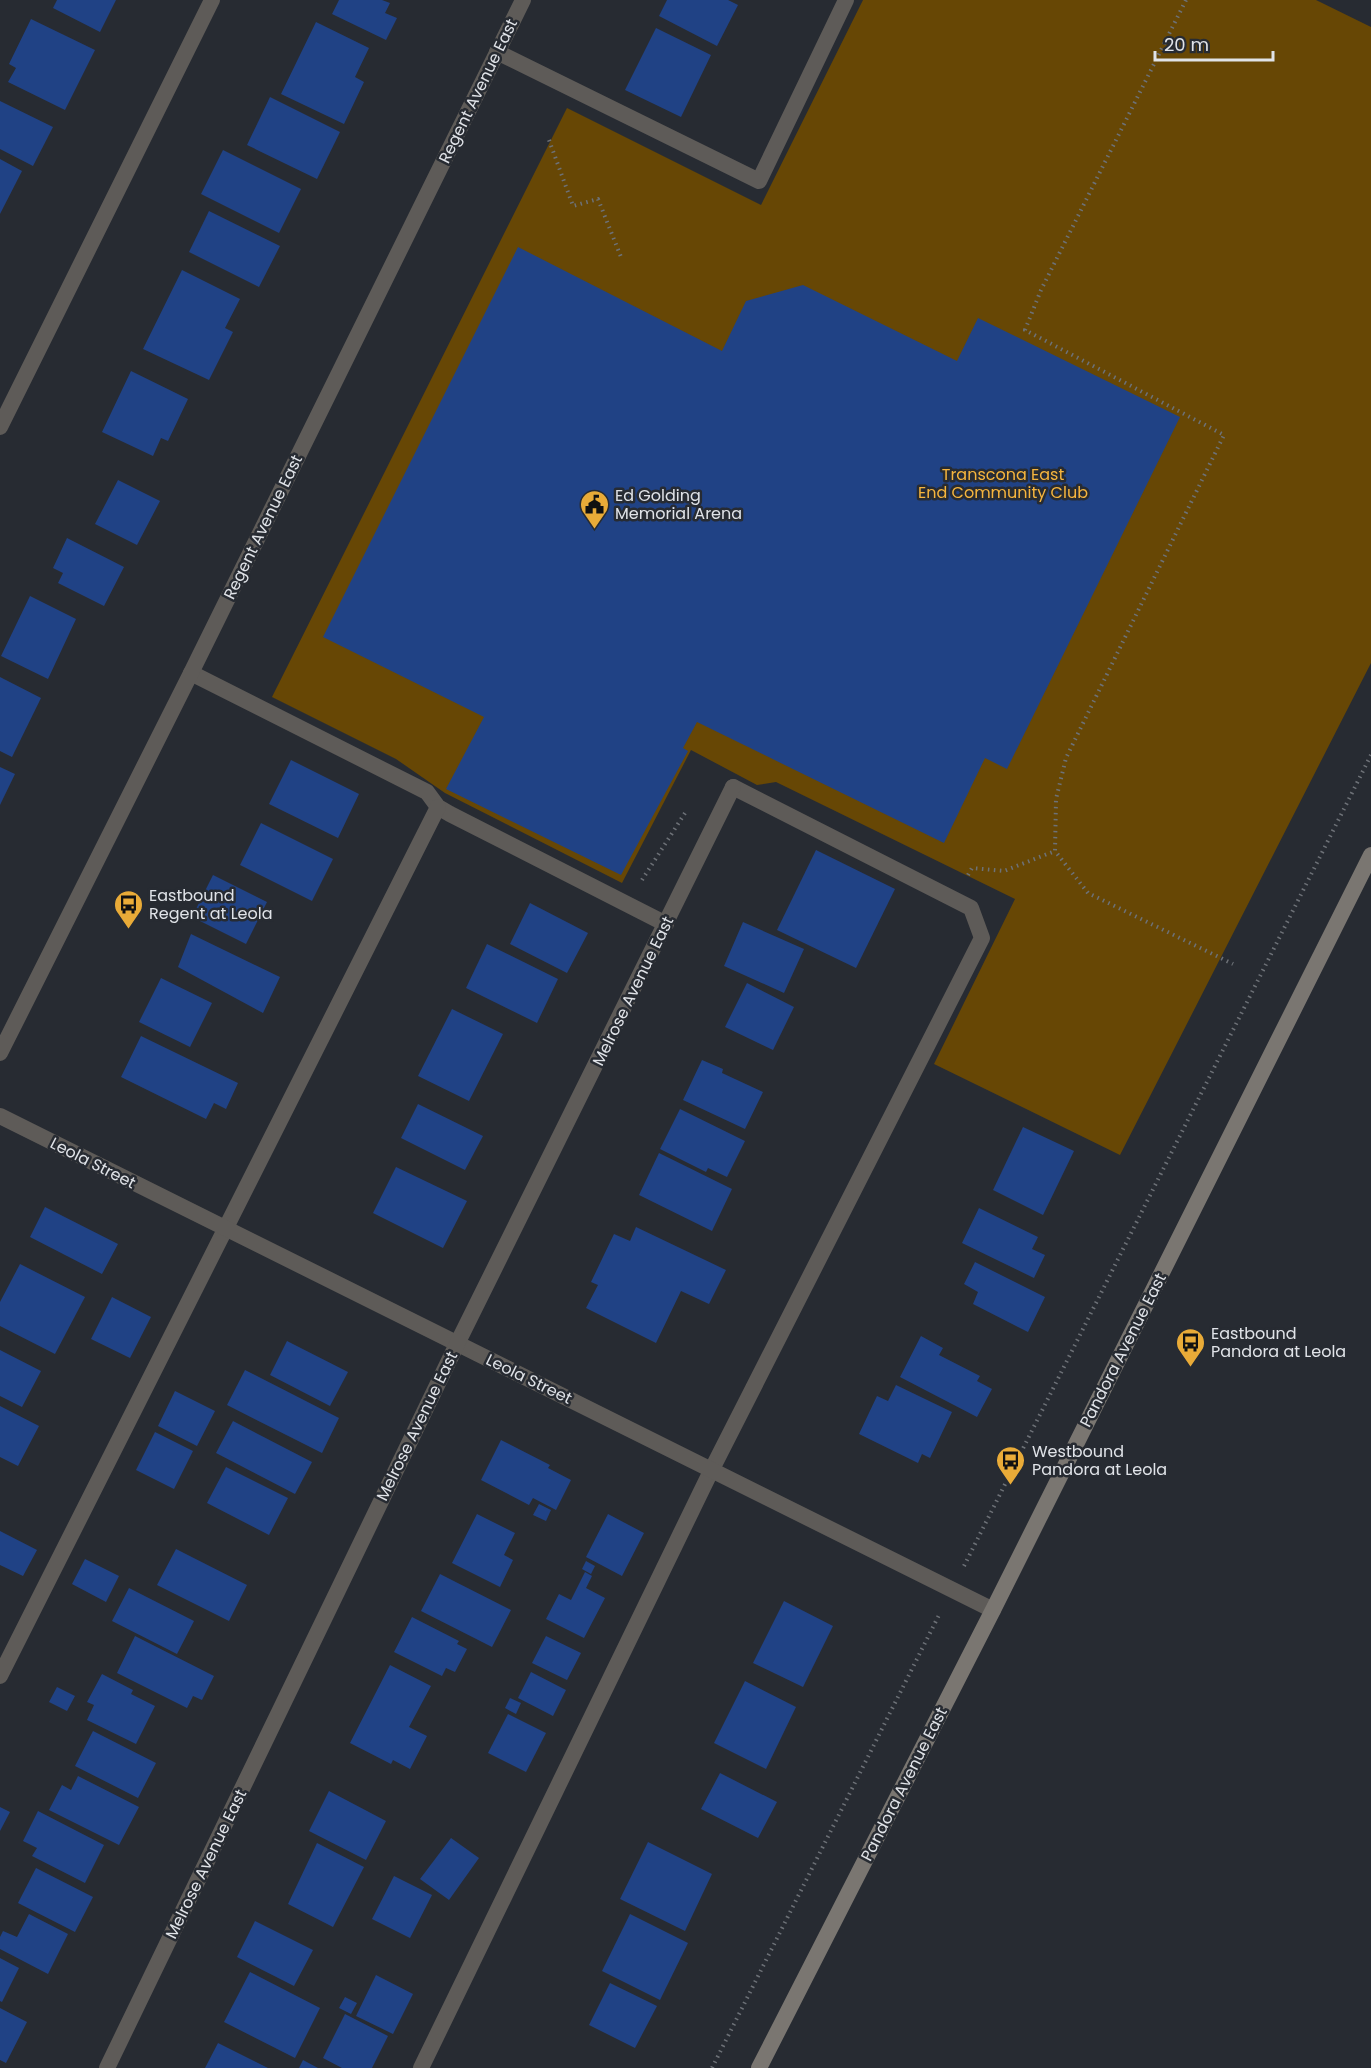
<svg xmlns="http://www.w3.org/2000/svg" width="1371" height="2068" font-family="Poppins,sans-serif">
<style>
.green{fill:#674705}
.building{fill:#204285}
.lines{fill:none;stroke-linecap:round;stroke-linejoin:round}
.path{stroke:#6d7177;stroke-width:4;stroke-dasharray:1.5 4.5;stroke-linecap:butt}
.service{stroke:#5e5b58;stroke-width:16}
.minor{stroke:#5e5b58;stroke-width:16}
.tertiary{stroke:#5e5b58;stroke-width:16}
.secondary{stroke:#7a7671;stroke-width:16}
.labels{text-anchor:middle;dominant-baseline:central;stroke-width:5;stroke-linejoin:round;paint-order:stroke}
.street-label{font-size:16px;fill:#e0e3e8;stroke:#272b32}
.park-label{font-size:16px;fill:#f6b53e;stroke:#272b32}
.poi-label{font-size:16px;fill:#e0e3e8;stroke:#272b32;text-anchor:start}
</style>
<rect width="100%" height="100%" fill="#272b32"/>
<!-- green -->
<path class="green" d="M863 0H1316L1371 27V663L1120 1155 934 1064 1015 899 776 782 757 785 691 750 622 883 445 793 396 759 272 697 567 108 761 205Z"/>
<!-- building -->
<g class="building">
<path d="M57 0H116L100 32 53 8Z"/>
<path d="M339 0H382L390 3 385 13 397 18 386 40 332 14Z"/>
<path d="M667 0H728L738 5 717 46 659 16Z"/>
<path d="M31 19 95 50 65 110 8 82 16 68 9 64Z"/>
<path d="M316 22 369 48 355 77 364 82 344 124 281 94Z"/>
<path d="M656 28 711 55 681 117 625 90Z"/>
<path d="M270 97 340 132 317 179 247 145Z"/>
<path d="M0 101 53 127 33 166 0 149Z"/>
<path d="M223 150 301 189 279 233 201 194Z"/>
<path d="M0 159 22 171 0 214Z"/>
<path d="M209 211 280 246 259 287 189 252Z"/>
<path d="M518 247 722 351 746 301 803 285 957 361 978 318 1180 417 1007 769 985 758 944 843 697 722 683 748 688 751 621 875 446 789 484 717 323 637Z"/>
<path d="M182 270 240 299 225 328 233 332 209 380 143 349Z"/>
<path d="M131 371 188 399 168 441 161 438 153 456 102 432Z"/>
<path d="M118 480 160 501 137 545 95 524Z"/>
<path d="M67 538 124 567 104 606 58 583 63 573 53 568Z"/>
<path d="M30 596 76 619 48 679 1 656Z"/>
<path d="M0 677 41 698 12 757 0 751Z"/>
<path d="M291 760 359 794 338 838 269 804Z"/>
<path d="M0 767 15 774 0 805Z"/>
<path d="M261 823 333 859 312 901 240 865Z"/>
<path d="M816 850 895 889 856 968 777 930Z"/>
<path d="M213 875 267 902 246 944 192 917Z"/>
<path d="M530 903 588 933 567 973 510 944Z"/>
<path d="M743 922 804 949 784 993 724 966Z"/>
<path d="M191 934 280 977 263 1013 178 967Z"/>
<path d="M487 944 558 979 537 1023 466 988Z"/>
<path d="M161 978 212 1003 190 1047 139 1022Z"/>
<path d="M747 983 794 1007 773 1050 725 1027Z"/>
<path d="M452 1009 503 1034 469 1101 418 1076Z"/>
<path d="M141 1036 238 1083 226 1109 214 1103 206 1119 121 1077Z"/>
<path d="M702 1060 723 1069 722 1073 763 1092 745 1129 683 1100Z"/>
<path d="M418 1104 483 1136 465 1170 401 1138Z"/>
<path d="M680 1109 745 1141 727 1177 708 1168 706 1172 660 1149Z"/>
<path d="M1023 1127 1074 1151 1043 1215 993 1190Z"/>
<path d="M659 1153 732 1189 712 1231 639 1195Z"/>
<path d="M396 1167 467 1201 443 1248 373 1213Z"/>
<path d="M45 1207 118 1244 102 1274 30 1237Z"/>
<path d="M979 1208 1038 1237 1032 1249 1045 1255 1034 1278 962 1243Z"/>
<path d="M636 1227 726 1270 709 1304 681 1291 656 1343 586 1308 598 1285 591 1282 614 1234 630 1241Z"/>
<path d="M975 1262 1045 1297 1028 1332 973 1304 978 1292 964 1284Z"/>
<path d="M20 1264 85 1297 55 1354 0 1326V1302Z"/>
<path d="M112 1297 151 1317 130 1358 91 1339Z"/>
<path d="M921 1336 943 1348 939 1355 980 1376 977 1381 992 1389 977 1417 900 1377Z"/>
<path d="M287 1341 348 1372 330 1406 270 1375Z"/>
<path d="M0 1350 41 1371 22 1407 0 1396Z"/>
<path d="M245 1370 339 1418 322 1453 227 1405Z"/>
<path d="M896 1385 952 1412 930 1458 922 1454 918 1463 859 1434 877 1396 888 1401Z"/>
<path d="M175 1391 215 1411 197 1446 158 1426Z"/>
<path d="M0 1406 39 1426 18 1466 0 1457Z"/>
<path d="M233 1421 312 1462 295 1494 216 1453Z"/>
<path d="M155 1432 193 1451 174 1489 136 1470Z"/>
<path d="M501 1440 550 1465 548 1468 571 1480 556 1510 533 1498 529 1505 481 1480Z"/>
<path d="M226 1467 288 1498 269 1535 207 1503Z"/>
<path d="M539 1504 551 1510 546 1521 533 1515Z"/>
<path d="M477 1514 515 1533 504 1555 513 1560 500 1587 452 1563Z"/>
<path d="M608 1514 644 1533 622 1576 586 1557Z"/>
<path d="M0 1531 37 1550 23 1576 0 1565Z"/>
<path d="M176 1549 247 1585 229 1621 157 1585Z"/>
<path d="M85 1559 119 1576 106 1602 72 1584Z"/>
<path d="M586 1561 595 1566 591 1574 582 1569Z"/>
<path d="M585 1572 592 1576 586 1588 605 1598 584 1638 546 1619 559 1594 571 1600Z"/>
<path d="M440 1574 511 1610 492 1647 421 1611Z"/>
<path d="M129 1588 194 1621 177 1654 112 1621Z"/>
<path d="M784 1601 833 1626 803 1687 753 1663Z"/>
<path d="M412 1617 459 1641 457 1644 467 1649 455 1672 446 1668 442 1676 394 1652Z"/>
<path d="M135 1636 214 1676 202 1700 193 1696 187 1708 117 1673Z"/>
<path d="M546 1636 581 1653 567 1680 532 1663Z"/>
<path d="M390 1665 431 1686 409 1727 427 1736 410 1769 393 1760 391 1764 350 1743Z"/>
<path d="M531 1672 566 1690 553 1716 518 1698Z"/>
<path d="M102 1674 133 1690 131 1694 155 1706 136 1744 87 1720 94 1705 87 1702Z"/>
<path d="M745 1681 796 1707 766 1769 714 1743Z"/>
<path d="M57 1687 75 1696 67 1711 49 1702Z"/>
<path d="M510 1698 521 1703 516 1714 505 1708Z"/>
<path d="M508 1714 546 1733 526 1772 488 1753Z"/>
<path d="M93 1731 156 1763 138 1798 75 1766Z"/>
<path d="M720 1773 777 1802 758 1838 701 1809Z"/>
<path d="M78 1776 139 1807 119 1845 49 1810 62 1785 71 1790Z"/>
<path d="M329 1791 386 1821 366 1860 309 1831Z"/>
<path d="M0 1807 10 1812 0 1831Z"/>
<path d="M38 1811 104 1845 85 1883 32 1856 37 1848 23 1841Z"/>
<path d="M451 1838 479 1858 449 1900 420 1879Z"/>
<path d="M648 1842 712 1874 685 1931 620 1899Z"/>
<path d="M317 1843 364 1867 333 1927 288 1904Z"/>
<path d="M36 1868 93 1897 75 1932 18 1903Z"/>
<path d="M394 1876 432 1895 410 1938 372 1919Z"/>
<path d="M29 1914 68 1934 48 1974 0 1949V1937L3 1931 17 1937Z"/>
<path d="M630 1914 688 1943 660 2000 602 1971Z"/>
<path d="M255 1921 313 1950 294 1986 237 1957Z"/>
<path d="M0 1958 19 1968 2 2002 0 2001Z"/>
<path d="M250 1972 320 2008 295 2058 224 2022Z"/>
<path d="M376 1975 413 1994 393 2034 356 2016Z"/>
<path d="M610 1983 657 2006 635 2048 589 2025Z"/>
<path d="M345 1997 357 2003 351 2014 339 2008Z"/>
<path d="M0 2008 27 2022 6 2063 0 2060Z"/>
<path d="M345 2014 388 2036 372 2068H342L323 2058Z"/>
<path d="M218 2043 268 2068H205Z"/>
<path d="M303 2060 318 2068H299Z"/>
</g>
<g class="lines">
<!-- path -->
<g class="path">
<path d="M1186 0 1041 290 1025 330 1224 435 1066 758 1056 799 1055 851 1088 893 1233 964"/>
<path d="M549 140 573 206 598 199 621 257"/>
<path d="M968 875 972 868 1004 871 1055 851"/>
<path d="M642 880 685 813"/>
<path d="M964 1566 1371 755"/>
<path d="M712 2068 939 1615"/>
</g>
<!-- service -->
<g class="service">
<path d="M497 52 759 181 846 0"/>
<path d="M0 427 212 0"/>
<path d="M191 673 427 792 438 807 450 814 666 924"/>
<path d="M0 1676 438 807"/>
<path d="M421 2068 712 1469 982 938 971 908 733 787"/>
</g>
<!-- minor -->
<g class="minor">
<path d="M0 1116 993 1610"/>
<path d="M107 2068 457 1344 733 787"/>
</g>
<!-- tertiary -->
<path class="tertiary" d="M0 1053 191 673 523 0"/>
<!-- secondary -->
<path class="secondary" d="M759 2068 993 1610 1371 855"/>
</g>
<!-- icons -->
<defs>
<symbol id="civic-pin" viewBox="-11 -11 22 30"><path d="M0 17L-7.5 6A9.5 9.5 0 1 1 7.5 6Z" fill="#e9ab38" stroke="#272b32"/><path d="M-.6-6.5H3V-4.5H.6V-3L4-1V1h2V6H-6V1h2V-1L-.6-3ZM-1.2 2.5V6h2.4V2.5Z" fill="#111"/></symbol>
<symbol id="bus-pin" viewBox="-11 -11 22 30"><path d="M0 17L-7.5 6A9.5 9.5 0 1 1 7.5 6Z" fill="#e9ab38" stroke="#272b32"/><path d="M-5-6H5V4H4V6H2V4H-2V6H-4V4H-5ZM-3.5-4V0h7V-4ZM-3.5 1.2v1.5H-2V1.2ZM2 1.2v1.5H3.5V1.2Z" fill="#111"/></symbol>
</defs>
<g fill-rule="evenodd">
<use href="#civic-pin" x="578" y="488" width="33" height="45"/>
<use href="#bus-pin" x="112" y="888" width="33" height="45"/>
<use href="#bus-pin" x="1174" y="1326" width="33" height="45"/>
<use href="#bus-pin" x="994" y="1444" width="33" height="45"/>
</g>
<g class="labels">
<!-- street labels -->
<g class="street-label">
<text transform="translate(478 91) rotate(-64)">Regent Avenue East</text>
<text transform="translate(263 527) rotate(-64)">Regent Avenue East</text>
<text transform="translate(633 991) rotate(-64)">Melrose Avenue East</text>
<text transform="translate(93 1163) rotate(27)">Leola Street</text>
<text transform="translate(1123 1350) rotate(-63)">Pandora Avenue East</text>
<text transform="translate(529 1379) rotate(26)">Leola Street</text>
<text transform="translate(417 1426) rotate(-64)">Melrose Avenue East</text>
<text transform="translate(904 1784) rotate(-63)">Pandora Avenue East</text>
<text transform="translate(206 1864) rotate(-64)">Melrose Avenue East</text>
</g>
<!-- park labels -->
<g class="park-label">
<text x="1003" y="474">Transcona East<tspan x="1003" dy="18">End Community Club</tspan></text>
</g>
<!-- poi labels -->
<g class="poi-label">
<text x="615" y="495">Ed Golding<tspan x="615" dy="18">Memorial Arena</tspan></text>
<text x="149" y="895">Eastbound<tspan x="149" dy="18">Regent at Leola</tspan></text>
<text x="1211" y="1333">Eastbound<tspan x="1211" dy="18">Pandora at Leola</tspan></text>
<text x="1032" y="1451">Westbound<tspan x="1032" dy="18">Pandora at Leola</tspan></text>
</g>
</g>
<!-- scale -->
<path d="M1155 51v9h118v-9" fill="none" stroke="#e0e3e8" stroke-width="3"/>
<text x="1164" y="51" font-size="18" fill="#e0e3e8" stroke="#272b32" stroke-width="4.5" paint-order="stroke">20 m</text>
</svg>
